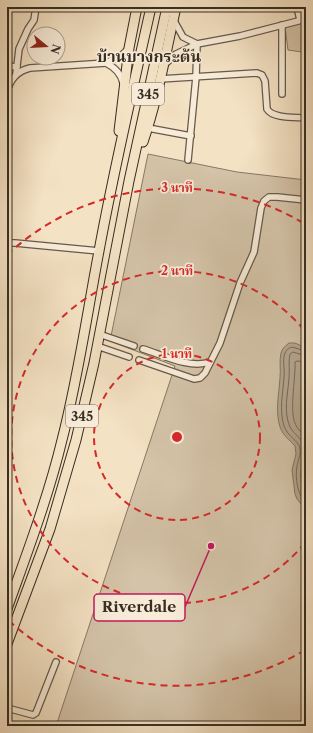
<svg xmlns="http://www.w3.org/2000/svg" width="313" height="733" font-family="'Libre Caslon Text','Noto Serif Thai',serif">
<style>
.green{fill:#d4c3a8;stroke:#867865}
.water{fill:#b4a48d;stroke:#827462}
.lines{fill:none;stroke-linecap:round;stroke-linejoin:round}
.shore{stroke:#766858;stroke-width:1}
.minor-casing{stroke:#665a4a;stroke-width:8}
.primary-casing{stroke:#372d22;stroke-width:11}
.minor{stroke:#f8ecd9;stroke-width:5.5}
.primary{stroke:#f4e2c4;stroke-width:9}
.ring{fill:none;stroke:#d62828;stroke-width:2;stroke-dasharray:7 5}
.labels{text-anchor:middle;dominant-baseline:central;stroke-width:3.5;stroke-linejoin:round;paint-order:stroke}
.shield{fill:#f8ecd9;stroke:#716659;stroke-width:1}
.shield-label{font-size:13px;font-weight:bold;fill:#372d22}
.quarter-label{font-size:16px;font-weight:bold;fill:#372d22;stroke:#f8ecd9}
.centre{fill:#d62828;stroke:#f8ecd9;stroke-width:2}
.ring-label{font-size:12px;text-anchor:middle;font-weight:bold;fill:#d62828;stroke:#f8ecd9;stroke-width:3.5;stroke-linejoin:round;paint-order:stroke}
.leader{fill:none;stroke:#c2185b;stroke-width:1.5}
.callout-dot{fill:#c2185b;stroke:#f8ecd9;stroke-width:1.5}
.callout{fill:#f8ecd9;stroke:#c2185b;stroke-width:1.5}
.callout-label{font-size:15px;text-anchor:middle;font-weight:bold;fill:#372d22}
</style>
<rect width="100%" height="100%" fill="#f4e2c4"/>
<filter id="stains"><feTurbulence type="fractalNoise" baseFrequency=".005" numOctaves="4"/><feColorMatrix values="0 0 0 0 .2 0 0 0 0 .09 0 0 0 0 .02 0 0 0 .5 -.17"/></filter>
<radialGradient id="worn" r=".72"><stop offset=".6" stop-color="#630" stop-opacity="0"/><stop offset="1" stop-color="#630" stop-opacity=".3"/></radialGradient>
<!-- green -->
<g class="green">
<path d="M306 20V73L302 70V52L288 50 285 26Z"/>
<path d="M148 154 237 172 306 180V726H56L175 366 110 341Z"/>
</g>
<!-- water -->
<path class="water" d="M289 343H295L306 348V510L297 499 295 494 292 470 296 454 295 446C289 439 284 437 280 427 275 411 279 394 280 378 281 369 279 361 281 353 282 349 285 346 289 343Z"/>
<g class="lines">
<!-- shore -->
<g class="shore">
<path d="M306 351 292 347C289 348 287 349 285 353 282 360 285 369 284 377 283 393 279 410 284 426 288 437 298 440 300 448 301 455 298 460 297 466 295 478 297 494 306 503"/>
<path d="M306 356 293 352 290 354C288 362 290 370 289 378 288 394 283 411 290 427 294 435 303 438 305 449 306 455 303 460 302 466 300 475 301 489 306 496"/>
<path d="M306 362 297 361 295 362C296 378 288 415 297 427 299 431 303 433 306 436"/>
</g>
<defs>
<g id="minor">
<path d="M297 7 300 20"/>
<path d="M173 19 183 37 197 44"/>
<path d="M106 63C114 67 121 73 123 83"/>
<path d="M164 65 176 54 197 44 240 36 306 19"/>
<path d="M7 66 17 67"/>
<path d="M16 74 19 49 28 29 34 20 36 7"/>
<path d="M160 79 257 73 262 75 265 81 267 109C273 119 296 117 306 118"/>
<path d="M7 92C10 79 17 71 30 68L106 63 122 55 129 48"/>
<path d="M282 94V25"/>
<path d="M148 128 191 136"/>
<path d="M188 160 196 77 197 44"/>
<path d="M7 243H15L99 251"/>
<path d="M99 334 134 346"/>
<path d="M97 346 129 357"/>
<path d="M143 349C163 355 189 369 210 362"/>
<path d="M139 360 194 379 200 378 205 373 220 343 240 283 254 252 261 208 264 201 269 197H277L306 200"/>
<path d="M7 708 33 715 36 713 56 662"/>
</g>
<g id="primary">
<path d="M119 131 129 48 137 7"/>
<path d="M143 142C158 98 166 52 176 7"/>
<path d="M7 609C27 553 48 498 62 440 78 378 87 314 99 251 114 169 133 88 151 7"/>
<path d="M7 644 50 529 76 440 94 363 129 181 167 7"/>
</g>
</defs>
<!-- minor casing -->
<use href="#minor" class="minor-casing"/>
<!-- primary casing -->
<use href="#primary" class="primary-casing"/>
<!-- minor -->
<use href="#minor" class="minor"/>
<!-- primary -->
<use href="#primary" class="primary"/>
</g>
<!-- distance rings -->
<g class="ring">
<circle cx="177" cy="437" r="83"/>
<path d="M305 543A166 166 0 1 1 305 331"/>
<path d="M305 650A249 249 0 0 1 7 619M7 255A249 249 0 0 1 305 224"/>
</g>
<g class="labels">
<!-- shield labels -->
<g class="shield">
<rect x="132" y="83" width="32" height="22" rx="3"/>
<rect x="66" y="405" width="32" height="22" rx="3"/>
</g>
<g class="shield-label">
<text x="148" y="94">345</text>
<text x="82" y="416">345</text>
</g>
<!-- quarter labels -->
<g class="quarter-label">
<text x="149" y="56">บ้านบางกระต้น</text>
</g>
</g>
<circle cx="177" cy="437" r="6" class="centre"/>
<g class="ring-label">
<text x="177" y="192">3 นาที</text>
<text x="177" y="275">2 นาที</text>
<text x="177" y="358">1 นาที</text>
</g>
<!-- callouts -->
<path class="leader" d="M211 546L185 607"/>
<circle class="callout-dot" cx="211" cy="546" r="4"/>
<rect class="callout" x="94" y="594" width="91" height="27" rx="4"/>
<g class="callout-label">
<text x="139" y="612">Riverdale</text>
</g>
<!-- margin -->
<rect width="313" height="733" fill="none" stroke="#f4e2c4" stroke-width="24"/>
<rect x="8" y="8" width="297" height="717" fill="none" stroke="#372d22" stroke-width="2"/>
<rect x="12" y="12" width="289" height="709" fill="none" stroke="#372d22"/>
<!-- north arrow -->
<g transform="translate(46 46) rotate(108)"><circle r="19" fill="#f8ecd9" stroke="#aba090"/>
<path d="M0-3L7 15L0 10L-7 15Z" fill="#8f2418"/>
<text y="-6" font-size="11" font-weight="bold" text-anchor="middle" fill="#372d22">N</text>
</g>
<rect width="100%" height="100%" filter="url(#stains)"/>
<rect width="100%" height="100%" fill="url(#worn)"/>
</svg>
